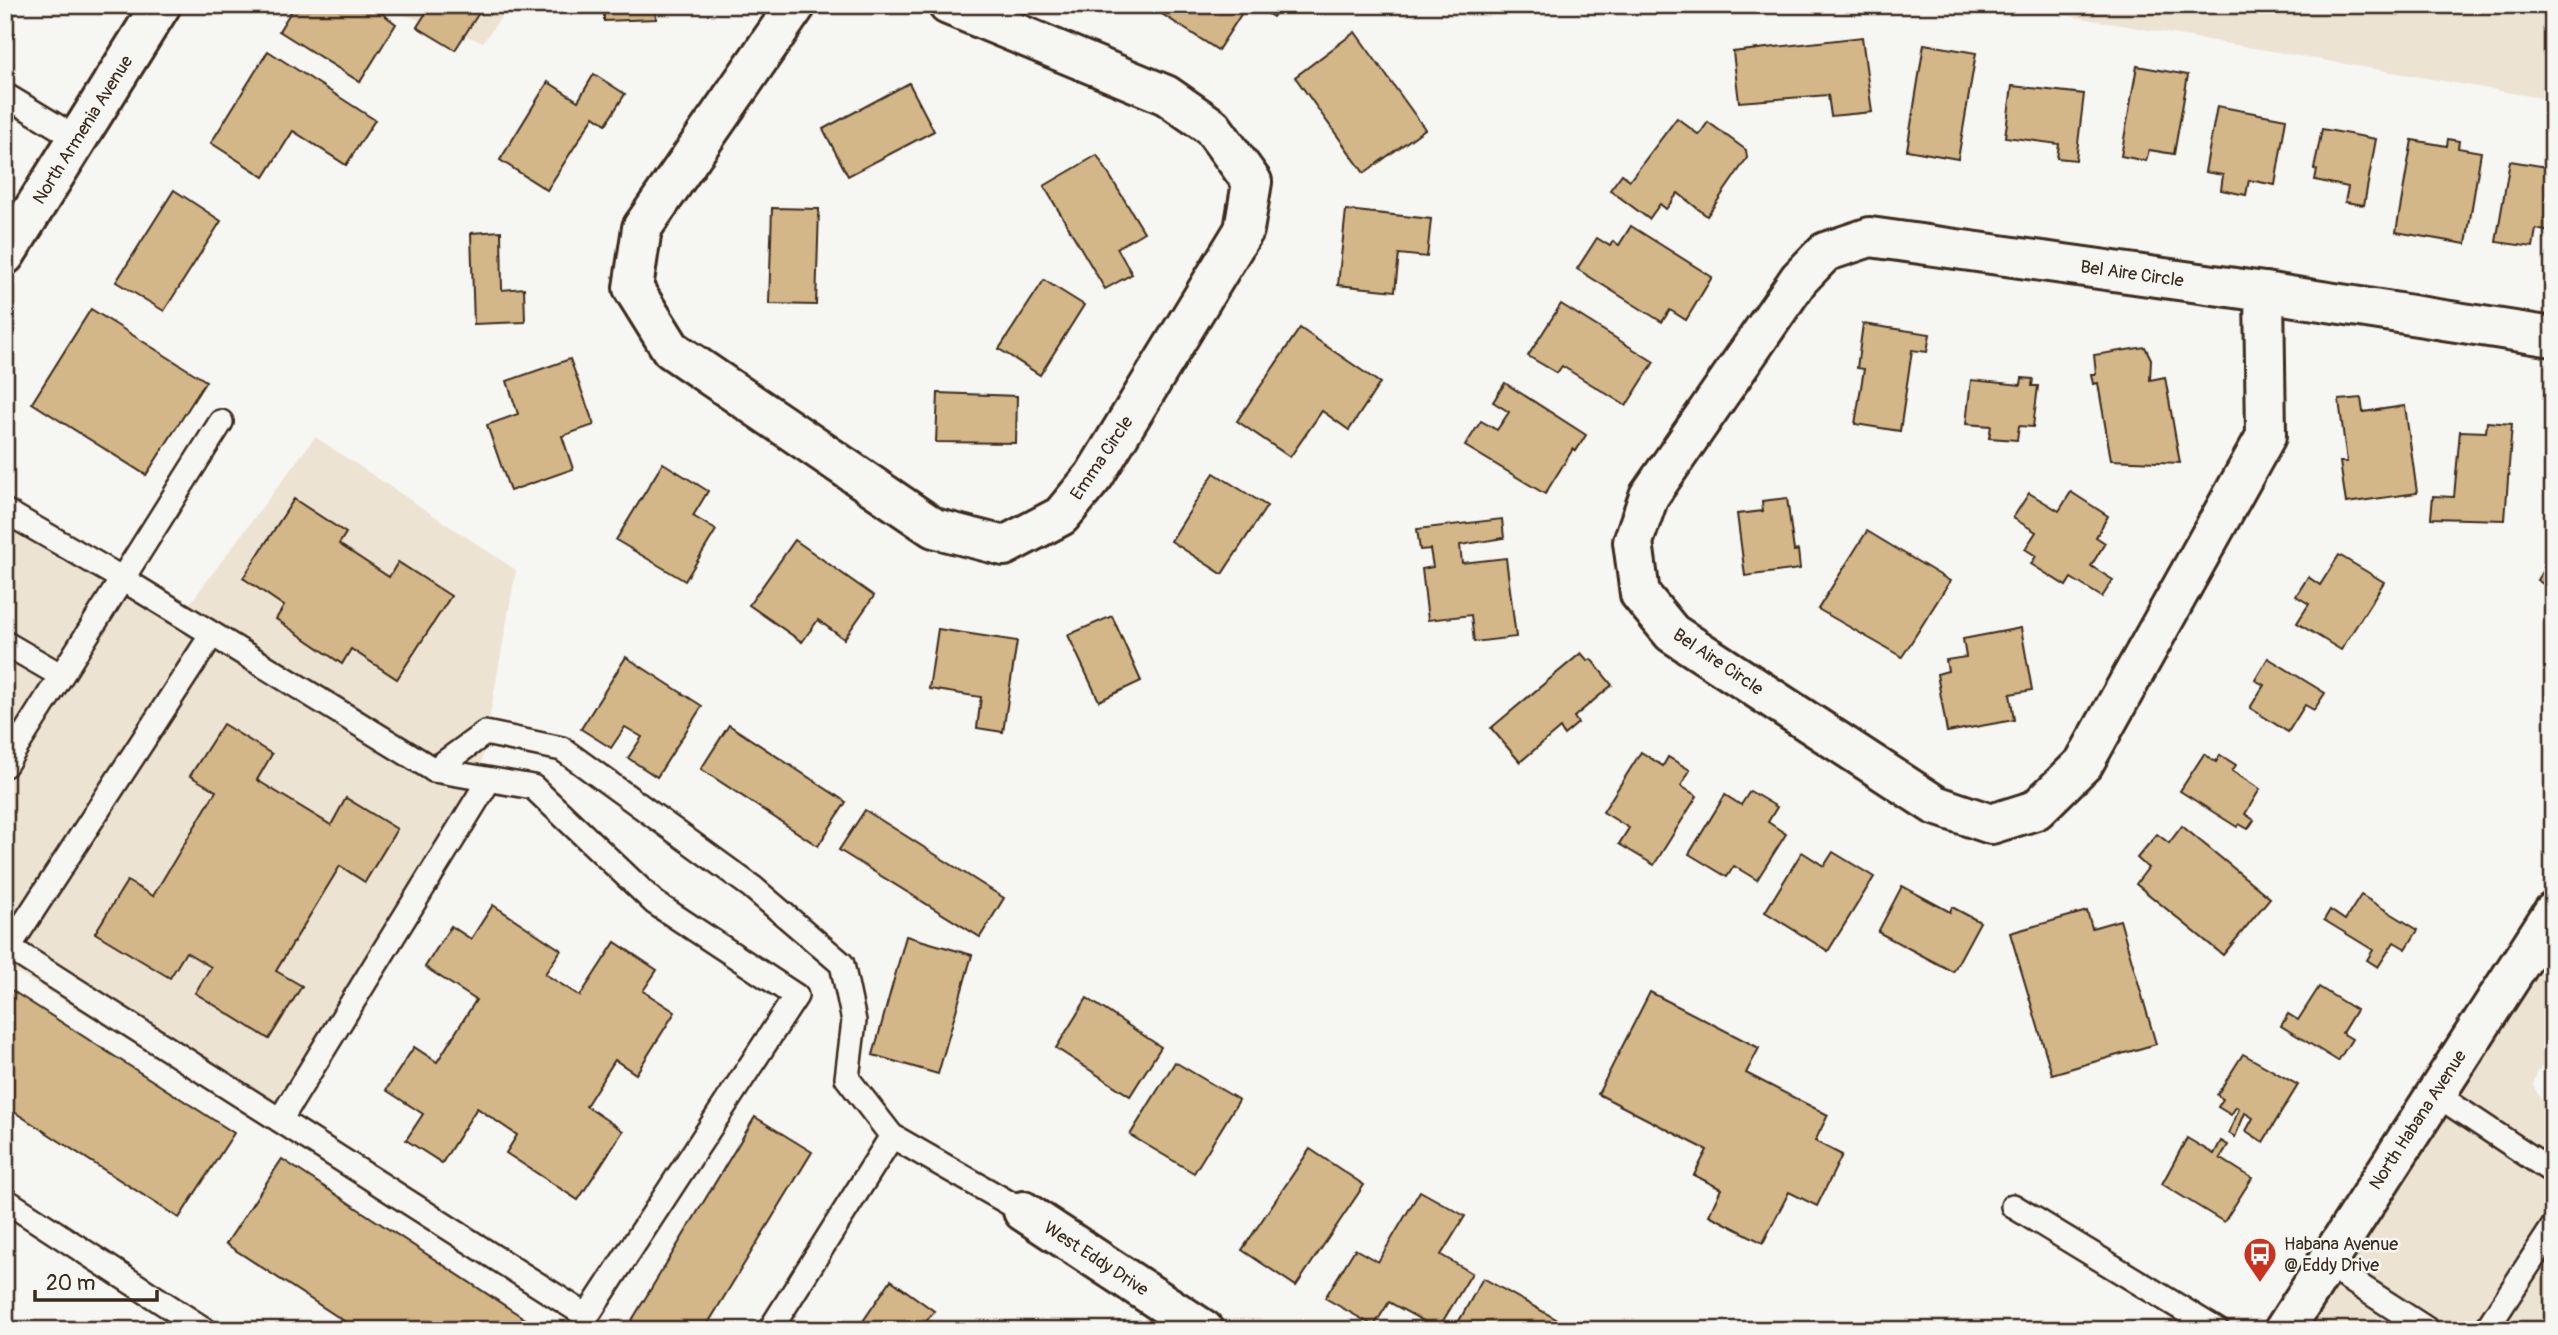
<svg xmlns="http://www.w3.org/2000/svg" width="2558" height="1335" font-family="Pangolin,sans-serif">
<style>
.built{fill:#ece3d2}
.building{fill:#d3b788;stroke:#3b2a1e;stroke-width:2}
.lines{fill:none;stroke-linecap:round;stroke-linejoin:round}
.service-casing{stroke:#3b2a1e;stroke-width:28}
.minor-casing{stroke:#3b2a1e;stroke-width:44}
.tertiary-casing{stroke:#3b2a1e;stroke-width:44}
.secondary-casing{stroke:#3b2a1e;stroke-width:44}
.service{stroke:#f6f6f2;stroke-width:23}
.minor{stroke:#f6f6f2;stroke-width:38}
.tertiary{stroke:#f6f6f2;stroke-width:38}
.secondary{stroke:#f6f6f2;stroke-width:38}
.labels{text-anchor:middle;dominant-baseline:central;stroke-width:5;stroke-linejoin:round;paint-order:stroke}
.street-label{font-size:18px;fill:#3b2a1e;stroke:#f6f6f2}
.poi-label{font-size:18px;fill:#3b2a1e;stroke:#f6f6f2;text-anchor:start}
</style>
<rect width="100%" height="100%" fill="#f6f6f2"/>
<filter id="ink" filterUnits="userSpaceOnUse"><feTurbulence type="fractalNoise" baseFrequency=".0143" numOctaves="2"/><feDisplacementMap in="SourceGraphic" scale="14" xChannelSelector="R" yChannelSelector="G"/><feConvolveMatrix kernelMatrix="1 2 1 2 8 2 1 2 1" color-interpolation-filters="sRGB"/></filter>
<g filter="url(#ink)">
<!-- built -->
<g class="built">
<path d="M376 5H510L483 42Z"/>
<path d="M2006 5H2553V100Z"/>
<path d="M315 437 516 570 467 843 280 1133 5 965V521L173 626Z"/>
<path d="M2553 951V1049L2537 1073 2533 1085 2541 1100 2553 1108V1330H2309Z"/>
</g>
<!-- building -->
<g class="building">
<path d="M295 5H371L396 24 360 82 279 31Z"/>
<path d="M431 5H477L482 8 455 50 417 27Z"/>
<path d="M604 5H655L656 19 604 21Z"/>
<path d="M1148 5H1247L1218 50Z"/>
<path d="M1254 5H1281L1273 17Z"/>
<path d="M1355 32 1425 129 1364 173 1295 77Z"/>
<path d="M1862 37 1872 112 1831 116 1828 95 1739 102 1733 52Z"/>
<path d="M1924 44 1976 53 1958 159 1907 150Z"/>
<path d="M268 51 375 120 346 165 293 131 264 177 211 143Z"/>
<path d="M2137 66 2188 75 2174 154 2149 150 2146 161 2121 156Z"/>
<path d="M594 74 625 94 606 124 594 116 547 190 500 160 548 82 578 101Z"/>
<path d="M909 83 934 131 848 176 823 129Z"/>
<path d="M2012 86 2084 94 2076 160 2057 158 2059 144 2005 137Z"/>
<path d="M2217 106 2286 119 2275 185 2249 180 2246 195 2221 190 2223 175 2205 172Z"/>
<path d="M1677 118 1699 135 1708 122 1746 150 1747 158 1707 216 1678 193 1666 209 1660 204 1649 219 1610 190 1622 174 1630 180Z"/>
<path d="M2322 129 2376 139 2364 205 2345 202 2348 187 2315 180 2317 170 2314 169Z"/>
<path d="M2448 139 2459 141 2458 148 2481 152 2466 244 2396 232 2412 140 2447 146Z"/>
<path d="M1097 155 1144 232 1117 248 1132 274 1105 289 1044 186Z"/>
<path d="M2510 161 2553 168 2550 232 2536 229 2533 247 2496 242Z"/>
<path d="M174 190 221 221 164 311 116 282Z"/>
<path d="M772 208 819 209 816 305 769 304Z"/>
<path d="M1346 210 1431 219 1427 257 1399 254 1395 291 1338 285Z"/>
<path d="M1631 226 1712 277 1686 320 1670 310 1662 322 1577 269 1597 238 1610 246 1613 241 1619 245Z"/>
<path d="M501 231 502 290 524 288 525 322 474 324 471 233Z"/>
<path d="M1044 280 1084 305 1040 375 999 349Z"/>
<path d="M1561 304 1654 362 1626 406 1562 366 1557 373 1528 356Z"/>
<path d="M91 309 206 381 146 475 32 403Z"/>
<path d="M1863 324 1930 334 1927 352 1912 350 1900 431 1855 424 1864 369 1857 368Z"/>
<path d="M1300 328 1380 383 1349 430 1322 411 1290 457 1237 421Z"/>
<path d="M2145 347 2151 359 2150 380 2165 377 2180 463 2111 460 2098 383 2093 384 2091 374H2096L2094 355Z"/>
<path d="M570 359 594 425 562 436 573 469 510 491 487 425 518 414 507 381Z"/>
<path d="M2022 378 2033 379 2032 386H2038L2033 427 2019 426 2017 440 1989 438 1991 426 1966 424 1971 380 2021 385Z"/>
<path d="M1505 383 1586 435 1576 451 1573 449 1545 494 1465 446 1481 421 1497 430 1509 412 1493 402Z"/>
<path d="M938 393 1017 396 1016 443 936 442Z"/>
<path d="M2361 398 2363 412 2405 406 2417 493 2346 503 2340 462H2347L2339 400Z"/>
<path d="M2487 422 2512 424 2505 520 2431 518 2433 496 2454 497 2460 431 2486 432Z"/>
<path d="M663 463 708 491 693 516 716 530 685 581 616 540Z"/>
<path d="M1214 473 1267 506 1222 574 1171 541Z"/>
<path d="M2071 492 2108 516 2096 537 2105 543 2091 566 2113 580 2102 597 2071 578 2066 586 2031 564 2036 556 2025 549 2036 532 2013 518 2029 493 2059 511Z"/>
<path d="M1787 498 1794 551 1798 550 1800 569 1745 576 1737 514 1763 511 1762 501Z"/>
<path d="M294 499 346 533 339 544 389 577 398 562 451 596 397 679 351 649 342 664 276 619 284 606 243 578Z"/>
<path d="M1502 519 1504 538 1460 545 1462 563 1506 558 1516 637 1474 642 1471 615 1428 620 1422 569 1433 567 1430 549 1420 550 1417 529Z"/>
<path d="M1867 531 1950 581 1902 657 1818 609Z"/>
<path d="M795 540 874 596 844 639 818 620 802 642 749 605Z"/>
<path d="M2553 554V599L2547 595 2551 589 2537 580Z"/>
<path d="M2339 555 2384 582 2341 650 2297 623 2309 604 2296 596 2308 577 2320 585Z"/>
<path d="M1112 616 1141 681 1099 701 1068 635Z"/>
<path d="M2021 628 2032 690 2010 694 2014 720 1947 732 1937 674 1948 671 1946 660 1966 657 1963 639Z"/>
<path d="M938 629 1017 641 1003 732 977 728 981 697 929 689Z"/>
<path d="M1581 653 1588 661 1591 659 1612 685 1574 717 1578 723 1564 735 1560 728 1520 762 1491 728Z"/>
<path d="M626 657 702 706 657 777 628 758 642 737 625 727 611 748 581 729Z"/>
<path d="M2268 658 2325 693 2314 710 2305 705 2288 732 2250 708 2264 685 2255 680Z"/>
<path d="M223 724 272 754 257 780 331 825 346 798 397 829 365 882 340 866 276 971 302 986 269 1039 195 993 211 967 186 952 170 978 95 933 127 881 153 896 216 791 190 776Z"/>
<path d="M729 725 846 802 818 846 701 769Z"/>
<path d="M1641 752 1663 766 1668 757 1690 770 1681 786 1697 796 1654 865 1619 844 1629 828 1603 812Z"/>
<path d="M2204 754 2216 762 2220 755 2236 765 2232 771 2260 789 2245 814 2254 820 2248 829 2239 824 2237 827 2180 791Z"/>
<path d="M1750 791 1777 807 1768 822 1786 834 1757 880 1734 866 1727 877 1689 854 1725 795 1741 805Z"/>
<path d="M865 810 1004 898 980 937 839 850Z"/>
<path d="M2182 826 2270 898 2223 955 2136 884 2148 868 2137 858 2157 834 2169 843Z"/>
<path d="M1802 852 1824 866 1833 852 1874 877 1828 951 1765 912Z"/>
<path d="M1902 886 1950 912 1952 907 1980 922 1953 972 1878 932Z"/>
<path d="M2361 895 2418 930 2406 949 2394 942 2378 967 2367 960 2373 950 2324 920 2330 910 2345 920Z"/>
<path d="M493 905 561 950 545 974 580 996 615 942 657 970 643 991 675 1012 636 1074 615 1060 586 1106 623 1131 578 1200 506 1153 517 1135 477 1108 442 1163 406 1140 423 1114 386 1090 414 1047 437 1062 476 1000 425 967 451 926 471 939Z"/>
<path d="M2087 911 2092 928 2120 920 2156 1044 2052 1074 2010 933Z"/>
<path d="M906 936 972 955 938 1074 873 1055Z"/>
<path d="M5 986 234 1133 179 1218 5 1106Z"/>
<path d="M2319 987 2356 1010 2342 1033 2352 1039 2338 1061 2281 1026 2288 1014 2298 1020Z"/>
<path d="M1650 992 1759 1048 1746 1073 1828 1115 1815 1141 1842 1155 1817 1206 1789 1192 1763 1243 1709 1215 1721 1189 1694 1175 1707 1150 1598 1094Z"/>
<path d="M1087 998 1161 1047 1130 1096 1056 1048Z"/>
<path d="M2243 1054 2298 1085 2263 1142 2246 1131 2253 1118 2245 1113 2235 1137 2229 1133 2239 1109 2236 1107 2231 1115 2218 1107 2223 1099 2217 1095Z"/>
<path d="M1175 1062 1239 1100 1194 1173 1130 1135Z"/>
<path d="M755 1117 812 1152 704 1330H626Z"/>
<path d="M2187 1138 2214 1154 2221 1141 2228 1145 2220 1158 2252 1178 2224 1222 2162 1184Z"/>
<path d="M1310 1149 1364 1185 1296 1286 1242 1250Z"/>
<path d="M282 1159 542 1330H358L226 1244Z"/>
<path d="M1420 1191 1465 1216 1441 1255 1472 1273 1438 1329 1389 1302 1374 1326 1325 1298 1355 1249 1378 1262Z"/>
<path d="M1483 1278 1565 1324 1561 1330H1454Z"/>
<path d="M891 1280 934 1311 920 1330H857Z"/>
<path d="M5 1315 19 1324 15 1330H5Z"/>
</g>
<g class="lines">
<defs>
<g id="service">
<path d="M5 95 78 139"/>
<path d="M5 511 121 578 434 770 533 787 655 903 796 996 587 1316 5 945"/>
<path d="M5 643 60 675"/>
<path d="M5 765 221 422"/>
<path d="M434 770 485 733 562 749 752 887 842 964 854 1021 847 1078 892 1136 1023 1211"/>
<path d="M9 947 211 636"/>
<path d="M2434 1093 2553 1172"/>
<path d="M280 1120 489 780"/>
<path d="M5 1200 205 1330"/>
<path d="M2013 1206 2217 1330"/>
<path d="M2326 1264 2428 1330"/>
<path d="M770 1330 892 1136"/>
<path d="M2486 1330 2553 1227"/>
</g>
<g id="minor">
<path d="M796 5 642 228 633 288 671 349 934 528 1004 546 1061 516 1094 476 1244 230 1252 182 1212 127 1166 95 948 5"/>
<path d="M1870 237 2264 292 2266 436 2084 763 2036 810 1991 824 1935 805 1672 633 1640 594 1633 542 1649 496 1799 279 1825 252Z"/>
<path d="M2264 292 2553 337"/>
<path d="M1023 1211 1204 1330"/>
</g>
<path id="tertiary" d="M2284 1330 2553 912"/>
<path id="secondary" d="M5 255 161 5"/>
</defs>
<!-- service casing -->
<use href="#service" class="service-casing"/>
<!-- minor casing -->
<use href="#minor" class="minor-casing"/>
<!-- tertiary casing -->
<use href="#tertiary" class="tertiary-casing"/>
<!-- secondary casing -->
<use href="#secondary" class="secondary-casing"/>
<!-- service -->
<use href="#service" class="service"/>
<!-- minor -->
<use href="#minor" class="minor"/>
<!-- tertiary -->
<use href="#tertiary" class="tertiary"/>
<!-- secondary -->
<use href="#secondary" class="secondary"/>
</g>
</g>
<!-- icons -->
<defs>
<symbol id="bus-pin" viewBox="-11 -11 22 30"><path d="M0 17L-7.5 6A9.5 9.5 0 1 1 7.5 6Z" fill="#c8321e" stroke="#f6f6f2"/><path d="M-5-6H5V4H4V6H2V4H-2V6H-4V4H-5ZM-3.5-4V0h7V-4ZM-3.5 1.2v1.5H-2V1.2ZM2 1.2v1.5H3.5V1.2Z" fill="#fff"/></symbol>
</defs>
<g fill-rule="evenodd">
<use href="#bus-pin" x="2241" y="1235" width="38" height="52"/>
</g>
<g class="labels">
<!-- street labels -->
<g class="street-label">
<text transform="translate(83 130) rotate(-58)">North Armenia Avenue</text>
<text transform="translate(2132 274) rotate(8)">Bel Aire Circle</text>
<text transform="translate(1102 458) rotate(-56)">Emma Circle</text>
<text transform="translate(1718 662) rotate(34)">Bel Aire Circle</text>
<text transform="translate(2418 1120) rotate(-57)">North Habana Avenue</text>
<text transform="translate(1096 1259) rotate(33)">West Eddy Drive</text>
</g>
<!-- poi labels -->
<g class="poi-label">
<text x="2284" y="1244">Habana Avenue<tspan x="2284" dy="21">@ Eddy Drive</tspan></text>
</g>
</g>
<!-- margin -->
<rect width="2558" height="1335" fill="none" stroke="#f6f6f2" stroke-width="28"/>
<rect x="14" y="14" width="2530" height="1307" fill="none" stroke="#3b2a1e" stroke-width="2.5" filter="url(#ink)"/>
<!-- scale -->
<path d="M35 1290v10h122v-10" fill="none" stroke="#3b2a1e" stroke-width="3.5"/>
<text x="46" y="1290" font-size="21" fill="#3b2a1e" stroke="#f6f6f2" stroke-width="5" paint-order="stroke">20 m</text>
</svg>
